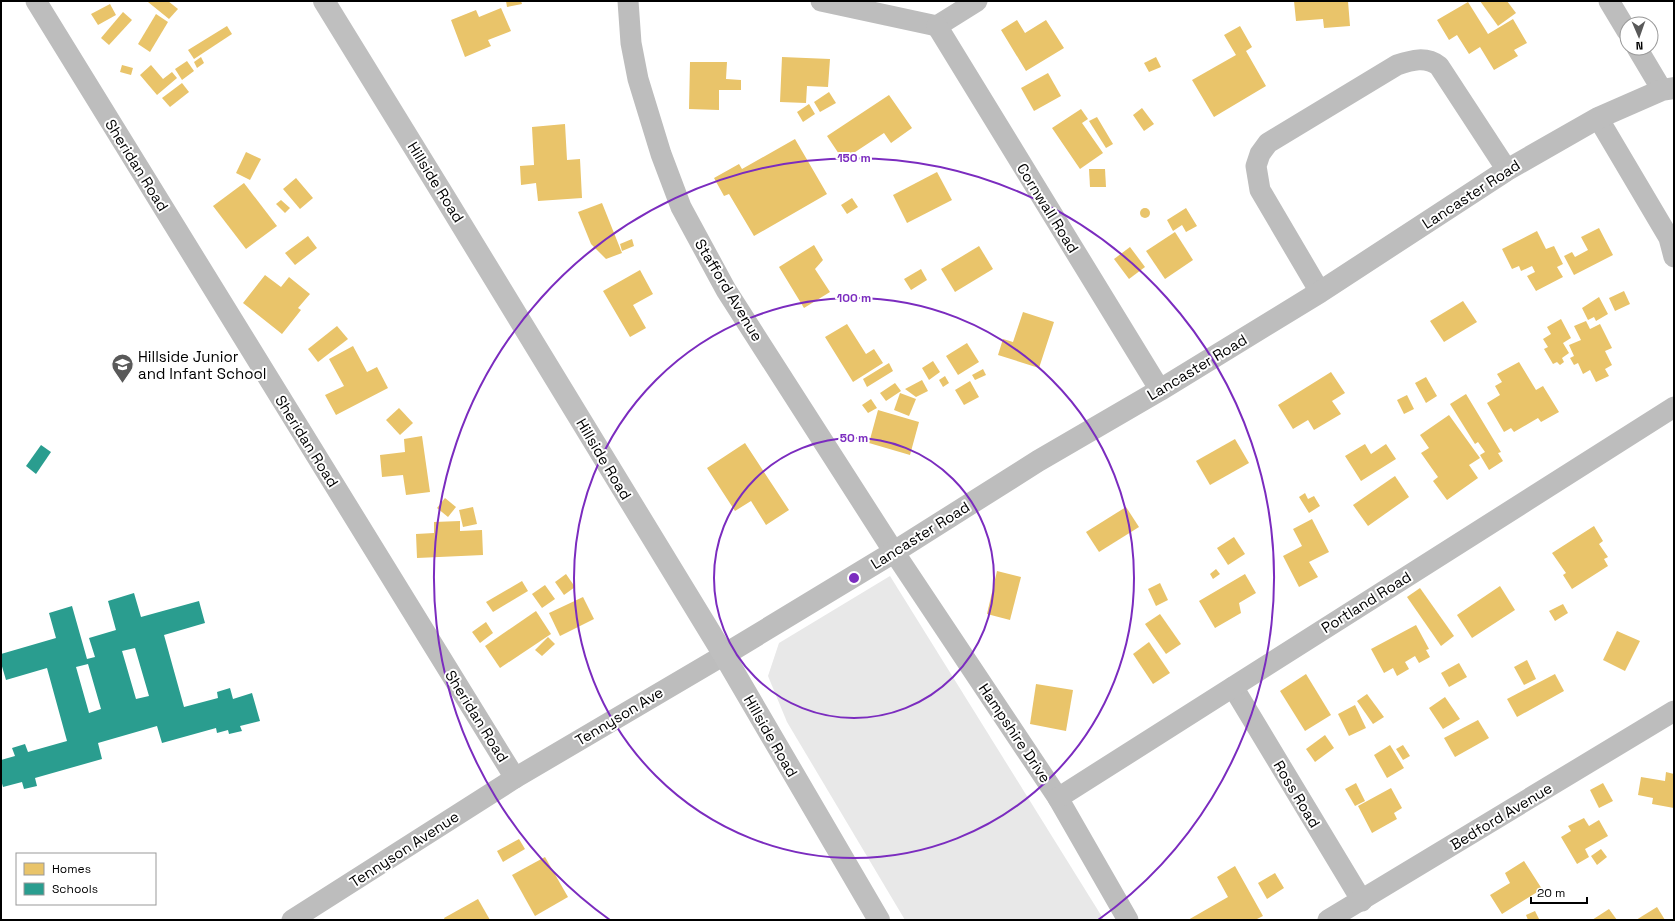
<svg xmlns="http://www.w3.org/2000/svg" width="1675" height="921" font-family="'Space Grotesk',sans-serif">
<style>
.green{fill:#e8e8e8}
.homes{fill:#e9c46a}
.schools{fill:#2a9d8f;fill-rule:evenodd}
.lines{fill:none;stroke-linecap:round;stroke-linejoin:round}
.minor{stroke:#bdbdbd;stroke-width:21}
.tertiary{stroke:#bdbdbd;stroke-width:22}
.secondary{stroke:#bfbfbf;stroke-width:22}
.ring{fill:none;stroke:#7b2cbf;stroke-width:2}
.labels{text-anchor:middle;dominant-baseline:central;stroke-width:4;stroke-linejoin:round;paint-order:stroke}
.street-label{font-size:15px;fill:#000;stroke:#fff}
.poi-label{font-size:15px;fill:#000;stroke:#fff;text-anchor:start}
.centre{fill:#7b2cbf;stroke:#fff;stroke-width:2}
.ring-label{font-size:12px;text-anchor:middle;font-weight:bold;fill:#7b2cbf;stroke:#fff;stroke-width:4;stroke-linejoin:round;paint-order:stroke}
</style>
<rect width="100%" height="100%" fill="#fff"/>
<!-- green -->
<path class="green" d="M890 576 1104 920H905L787 722 768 676 779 643Z"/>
<!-- homes -->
<g class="homes">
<path d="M149 1H168L178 9 169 19 148 2Z"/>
<path d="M506 1H521L522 4 507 7Z"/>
<path d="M1294 1H1348L1350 26 1324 28 1323 19 1296 21Z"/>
<path d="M1480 1H1507L1516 13 1498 26Z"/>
<path d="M1468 2 1488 34 1513 19 1527 43 1514 50 1518 56 1494 70 1480 47 1469 54 1457 35 1449 40 1437 20Z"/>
<path d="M110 4 116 15 98 25 91 14Z"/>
<path d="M501 8 511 31 488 40 491 46 465 57 451 20 476 10 479 17Z"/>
<path d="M123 12 132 20 109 45 101 38Z"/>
<path d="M156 14 168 22 150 52 138 44Z"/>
<path d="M1017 20 1025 33 1046 20 1064 48 1026 71 1001 30Z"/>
<path d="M227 26 232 34 194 59 188 50Z"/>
<path d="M1240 26 1252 47 1246 51 1266 86 1214 117 1192 80 1236 55 1224 35Z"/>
<path d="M201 57 204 63 197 68 194 62Z"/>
<path d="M782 57 830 59 828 87 807 86 806 103 780 102Z"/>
<path d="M1156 57 1161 67 1149 72 1144 63Z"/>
<path d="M187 61 194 71 182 80 175 69Z"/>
<path d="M690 62H727L726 79 741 80V90H719V110L689 109Z"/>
<path d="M122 65 133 68 131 75 120 72Z"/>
<path d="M151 65 163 79 172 72 177 78 157 95 140 75Z"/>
<path d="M1048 73 1061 96 1034 111 1021 88Z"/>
<path d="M182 83 189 92 170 107 162 98Z"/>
<path d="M829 92 836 103 820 112 814 102Z"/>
<path d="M889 95 912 128 891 143 884 133 843 160 827 136Z"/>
<path d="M809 104 815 114 803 122 797 112Z"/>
<path d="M1142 108 1154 124 1144 131 1133 115Z"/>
<path d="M1081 109 1088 119 1082 123 1103 153 1080 169 1052 128Z"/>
<path d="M1097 117 1113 144 1106 148 1089 121Z"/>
<path d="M565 124 567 160 580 159 582 198 538 201 536 183 521 185 520 166 534 165 532 127Z"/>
<path d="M795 139 827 194 754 236 729 194 724 196 714 178 739 164 742 169Z"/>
<path d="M246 152 261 159 250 180 236 173Z"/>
<path d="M1089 169H1105L1106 187H1090Z"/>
<path d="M937 172 952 200 907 223 893 195Z"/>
<path d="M296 178 313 198 300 209 283 189Z"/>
<path d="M244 183 277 226 246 249 213 206Z"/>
<path d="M852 198 858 207 847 214 841 205Z"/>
<path d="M281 200 290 208 285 213 276 204Z"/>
<path d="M602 203 622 253 606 259 591 244 578 212Z"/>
<circle cx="1145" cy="213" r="5"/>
<path d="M1186 208 1197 226 1186 232 1182 225 1173 231 1167 220Z"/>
<path d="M1599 228 1613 255 1574 275 1564 256 1572 252 1575 257 1588 250 1581 237Z"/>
<path d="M1537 231 1546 249 1554 246 1563 264 1557 267 1563 277 1536 291 1527 276 1535 272 1532 266 1521 271 1519 266 1512 269 1502 249Z"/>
<path d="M1175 232 1193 260 1165 279 1146 251Z"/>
<path d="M308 236 317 248 295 265 285 253Z"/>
<path d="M632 239 634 246 622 251 620 244Z"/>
<path d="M814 245 823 260 815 269 830 292 804 308 779 267Z"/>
<path d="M979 246 993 269 955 292 941 269Z"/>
<path d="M1130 247 1145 267 1129 279 1114 259Z"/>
<path d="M921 269 927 280 911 290 904 279Z"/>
<path d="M640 270 653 294 633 305 646 328 630 337 603 291Z"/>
<path d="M265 275 281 287 289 277 310 294 298 308 301 310 282 334 243 303Z"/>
<path d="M1624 291 1630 304 1615 311 1609 298Z"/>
<path d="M1599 297 1608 314 1596 321 1594 317 1588 320 1582 308Z"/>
<path d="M1463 301 1477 322 1444 342 1430 321Z"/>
<path d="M1023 312 1054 322 1039 368 998 355 1003 339 1013 342Z"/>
<path d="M1561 319 1571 338 1563 343 1569 353 1562 358 1564 362 1560 365 1557 362 1553 364 1544 349 1548 347 1543 339 1551 334 1547 327Z"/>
<path d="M1586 321 1590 329 1600 324 1612 348 1605 351 1612 365 1605 369 1609 376 1596 382 1590 370 1583 374 1578 363 1574 365 1570 358 1574 356 1569 345 1581 340 1574 326Z"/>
<path d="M847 324 866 354 874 349 883 363 853 382 825 337Z"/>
<path d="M337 326 348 339 318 362 308 349Z"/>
<path d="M967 343 979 362 958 375 946 356Z"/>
<path d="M353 346 367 372 377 367 388 388 336 415 325 395 344 386 329 359Z"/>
<path d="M933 361 940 372 929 380 922 368Z"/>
<path d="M1519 362 1536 390 1543 386 1559 412 1541 422 1538 418 1514 432 1511 428 1504 432 1487 403 1500 395 1495 386 1502 382 1497 374Z"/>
<path d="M889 363 893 371 867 387 863 379Z"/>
<path d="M983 369 986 375 975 380 972 375Z"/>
<path d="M1331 372 1345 393 1332 401 1341 414 1314 430 1308 420 1293 429 1278 405Z"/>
<path d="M945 376 949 383 943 387 939 380Z"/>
<path d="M1426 377 1437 396 1426 403 1415 383Z"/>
<path d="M922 380 928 391 916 397 905 389Z"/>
<path d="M970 381 979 397 964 405 955 390Z"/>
<path d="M895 383 901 391 886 401 880 393Z"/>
<path d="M900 393 916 399 909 416 894 410Z"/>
<path d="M1466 394 1501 452 1498 453 1503 461 1489 470 1480 455 1485 452 1478 442 1475 444 1450 404Z"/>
<path d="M1407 395 1414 409 1404 414 1397 400Z"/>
<path d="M871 399 877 408 868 413 862 405Z"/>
<path d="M399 408 413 423 400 435 386 420Z"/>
<path d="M878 410 919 422 910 455 869 443Z"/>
<path d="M1449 415 1480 458 1469 465 1478 478 1447 500 1433 481 1438 477 1421 453 1429 448 1420 435Z"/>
<path d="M422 436 430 492 406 495 403 475 382 477 380 455 405 452 404 439Z"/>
<path d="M1235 439 1249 463 1210 485 1196 461Z"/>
<path d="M745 443 789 510 766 525 751 501 735 511 707 468Z"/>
<path d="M1365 444 1371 454 1386 444 1396 459 1361 481 1345 456Z"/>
<path d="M1395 476 1409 497 1368 526 1353 505Z"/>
<path d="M1305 493 1308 499 1314 496 1320 506 1309 513 1299 497Z"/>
<path d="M445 498 456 507 448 517 437 508Z"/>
<path d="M473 507 477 524 463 527 459 510Z"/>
<path d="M1126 507 1139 527 1099 552 1086 532Z"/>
<path d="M1312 519 1329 552 1309 562 1318 577 1299 587 1283 556 1302 546 1293 529Z"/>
<path d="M460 521V531L482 530 483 555 417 558 416 534 434 533V522Z"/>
<path d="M1594 526 1603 541 1599 544 1608 557 1604 559 1608 566 1572 589 1563 575 1566 573 1552 553Z"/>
<path d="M1234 537 1245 554 1228 565 1217 548Z"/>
<path d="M1216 569 1220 574 1213 579 1210 574Z"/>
<path d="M997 571 1021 577 1010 620 987 614Z"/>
<path d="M566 574 575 587 564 595 555 582Z"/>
<path d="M1245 574 1256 593 1239 603 1241 613 1215 628 1199 601Z"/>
<path d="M522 581 528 591 493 612 486 602Z"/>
<path d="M1160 583 1168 600 1156 606 1148 589Z"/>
<path d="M545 585 555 599 542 608 532 594Z"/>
<path d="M1500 586 1515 610 1472 638 1457 615Z"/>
<path d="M1420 588 1454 636 1441 646 1407 597Z"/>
<path d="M583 597 594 619 560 636 549 613Z"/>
<path d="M1563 604 1568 613 1555 621 1549 611Z"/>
<path d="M536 611 551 634 500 668 485 646Z"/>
<path d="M1160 614 1181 644 1166 654 1145 624Z"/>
<path d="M486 622 493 633 480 643 472 632Z"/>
<path d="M1416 625 1429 649 1426 650 1430 657 1419 663 1415 656 1405 662 1409 669 1397 676 1393 668 1384 673 1371 649Z"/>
<path d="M1617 631 1640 641 1625 671 1603 660Z"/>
<path d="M548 637 555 644 542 656 535 650Z"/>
<path d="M1149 642 1170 673 1153 684 1133 654Z"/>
<path d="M1527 660 1536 679 1524 685 1514 667Z"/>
<path d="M1459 663 1467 677 1449 687 1441 673Z"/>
<path d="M1306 674 1331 715 1305 731 1280 691Z"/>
<path d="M1555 674 1564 691 1517 717 1507 699Z"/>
<path d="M1036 684 1073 690 1066 731 1030 724Z"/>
<path d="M1367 694 1384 717 1373 724 1357 701Z"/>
<path d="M1445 697 1460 719 1443 729 1429 708Z"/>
<path d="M1355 705 1366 728 1349 736 1338 714Z"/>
<path d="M1478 720 1489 738 1455 757 1444 738Z"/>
<path d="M1325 735 1334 748 1315 762 1306 749Z"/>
<path d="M1390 745 1404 768 1387 778 1374 755Z"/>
<path d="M1403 745 1410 756 1403 760 1396 749Z"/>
<path d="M1666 772 1674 774V808L1652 804 1653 798 1638 795 1641 777 1665 781Z"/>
<path d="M1356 783 1365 801 1355 806 1345 789Z"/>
<path d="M1603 783 1613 801 1599 808 1590 790Z"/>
<path d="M1391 788 1402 808 1394 813 1397 819 1372 833 1358 806Z"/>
<path d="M1584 818 1589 826 1599 820 1608 836 1585 849 1589 857 1577 864 1561 837 1571 831 1568 826Z"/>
<path d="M519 839 525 849 503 862 497 851Z"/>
<path d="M1601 849 1607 857 1597 865 1591 856Z"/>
<path d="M545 857 568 897 535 916 512 875Z"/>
<path d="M1524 861 1542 889 1502 914 1490 895 1510 883 1505 873Z"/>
<path d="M1235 866 1263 916 1255 920H1188L1228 897 1217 877Z"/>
<path d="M1275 873 1284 888 1267 899 1258 883Z"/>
<path d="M478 899 490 920H445L444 918Z"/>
<path d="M1657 907 1665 920H1636Z"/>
<path d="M1609 909 1617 920H1592Z"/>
<path d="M1535 911 1539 919 1528 920 1526 915Z"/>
</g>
<!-- schools -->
<g class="schools">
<path d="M41 445 51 452 36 474 26 466Z"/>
<path d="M134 593 141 617 199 601 205 623 164 635 184 707 218 698 217 692 230 688 233 699 252 693 260 721 240 726 242 731 229 734 228 730 217 733 216 728 162 743 157 726 98 743 102 759 35 778 37 786 24 789 22 782 3 787 1 780V760L15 756 12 748 25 744 28 752 67 741 47 668 6 680 1 663V654L56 638 49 613 72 606 87 659 95 657 89 638 116 630 108 601ZM135 648 149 696 136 699 122 651ZM88 664 101 709 89 713 76 667Z"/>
</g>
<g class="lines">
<!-- minor -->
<g class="minor">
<path d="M36 1 515 778"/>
<path d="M628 1 631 43 638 79 661 154 681 207 726 290 894 552 1058 798 1128 920"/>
<path d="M821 1 937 26 977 1"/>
<path d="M1609 1 1627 31"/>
<path d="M937 26 1160 390"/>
<path d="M1637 48 1662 90"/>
<path d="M1598 118 1669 238 1674 257"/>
<path d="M1320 292 1260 190 1256 166 1260 154 1268 143 1397 65C1412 60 1426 56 1439 66L1507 170"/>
<path d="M1233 687 1362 901"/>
<path d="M1058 798 1674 407"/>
<path d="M292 920 515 778 724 655"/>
<path d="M1328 920 1674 711"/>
</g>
<!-- tertiary -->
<path class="tertiary" d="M724 655 894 552 1038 461 1160 390 1320 292 1507 170 1598 118 1662 90 1674 88"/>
<!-- secondary -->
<path class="secondary" d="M324 1 444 196 724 655 879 920"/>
</g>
<!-- distance rings -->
<g class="ring">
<circle cx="854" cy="578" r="140"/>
<circle cx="854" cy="578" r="280"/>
<path d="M610 920A420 420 0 1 1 1098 920"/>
</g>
<!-- icons -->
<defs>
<symbol id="school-pin" viewBox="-11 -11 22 30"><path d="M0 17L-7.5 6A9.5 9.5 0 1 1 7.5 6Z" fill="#595959" stroke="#fff"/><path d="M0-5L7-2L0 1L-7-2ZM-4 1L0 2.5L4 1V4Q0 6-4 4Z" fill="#fff"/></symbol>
</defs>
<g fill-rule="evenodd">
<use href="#school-pin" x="110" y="352" width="25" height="34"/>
</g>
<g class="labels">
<!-- street labels -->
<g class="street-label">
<text transform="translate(137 165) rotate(58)">Sheridan Road</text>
<text transform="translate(436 182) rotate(58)">Hillside Road</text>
<text transform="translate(1471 194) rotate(-33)">Lancaster Road</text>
<text transform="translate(1048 208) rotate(58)">Cornwall Road</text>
<text transform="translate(729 290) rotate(59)">Stafford Avenue</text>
<text transform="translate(1197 367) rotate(-31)">Lancaster Road</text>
<text transform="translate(307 441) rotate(58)">Sheridan Road</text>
<text transform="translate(604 459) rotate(59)">Hillside Road</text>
<text transform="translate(920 535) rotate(-32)">Lancaster Road</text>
<text transform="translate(1366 602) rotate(-32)">Portland Road</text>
<text transform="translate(477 716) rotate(58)">Sheridan Road</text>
<text transform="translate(619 716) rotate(-31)">Tennyson Ave</text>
<text transform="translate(1015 733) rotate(56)">Hampshire Drive</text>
<text transform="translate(771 736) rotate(60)">Hillside Road</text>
<text transform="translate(1297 794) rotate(59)">Ross Road</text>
<text transform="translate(1501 816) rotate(-31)">Bedford Avenue</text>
<text transform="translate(404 849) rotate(-33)">Tennyson Avenue</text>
</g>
<!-- poi labels -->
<g class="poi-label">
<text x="138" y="356">Hillside Junior<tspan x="138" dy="17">and Infant School</tspan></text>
</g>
</g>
<circle cx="854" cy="578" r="6" class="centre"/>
<g class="ring-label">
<text x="854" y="162">150 m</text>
<text x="854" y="302">100 m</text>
<text x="854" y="442">50 m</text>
</g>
<!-- border -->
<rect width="1675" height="921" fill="none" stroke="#000000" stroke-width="4"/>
<!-- legend -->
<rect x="16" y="853" width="140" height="52" fill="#ffffff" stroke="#999999"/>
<rect x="24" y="863" width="20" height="12" fill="#e9c46a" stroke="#999999"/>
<text x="52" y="873" font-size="12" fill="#000000">Homes</text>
<rect x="24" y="883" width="20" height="12" fill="#2a9d8f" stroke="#999999"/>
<text x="52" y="893" font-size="12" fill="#000000">Schools</text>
<!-- north arrow -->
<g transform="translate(1639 36) rotate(178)"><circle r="19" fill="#ffffff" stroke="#999999"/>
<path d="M0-3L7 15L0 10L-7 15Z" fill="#595959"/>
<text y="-6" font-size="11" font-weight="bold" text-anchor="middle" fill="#000000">N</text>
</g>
<!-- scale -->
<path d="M1531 897v6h56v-6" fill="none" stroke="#000000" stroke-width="2"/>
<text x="1537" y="897" font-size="12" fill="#000000" stroke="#ffffff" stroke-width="3" paint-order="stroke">20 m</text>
</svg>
